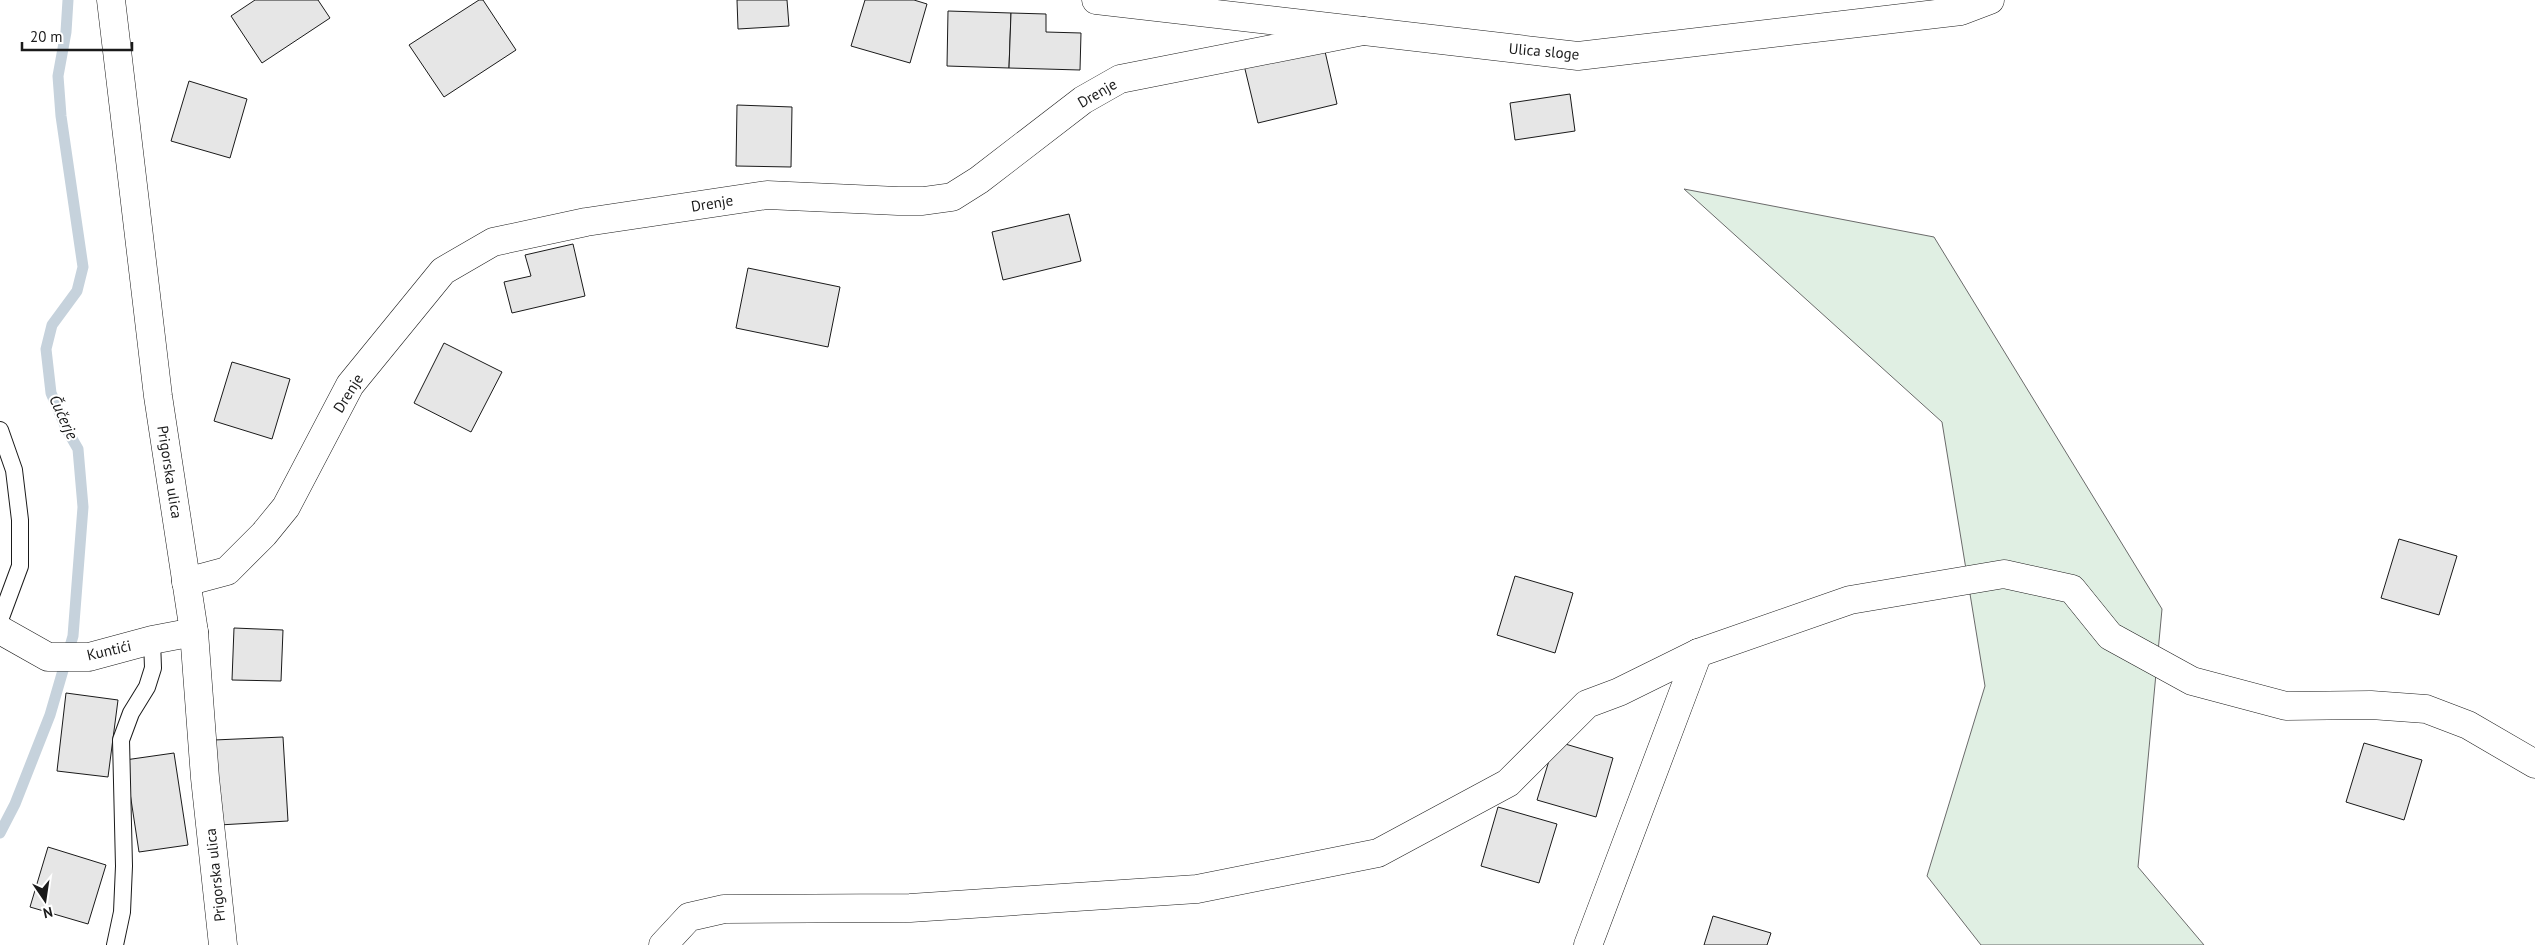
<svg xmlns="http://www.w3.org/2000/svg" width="2535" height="945" font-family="'PT Sans',sans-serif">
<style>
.green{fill:#e0efe3;stroke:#6a6a6a}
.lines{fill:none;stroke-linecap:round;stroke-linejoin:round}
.stream{stroke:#c6d2dc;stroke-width:11}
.building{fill:#e6e6e6;stroke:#1a1a1a}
.service-casing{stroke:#1a1a1a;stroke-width:18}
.minor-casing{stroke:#1a1a1a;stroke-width:29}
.tertiary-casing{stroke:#1a1a1a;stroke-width:29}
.service{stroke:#fff;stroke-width:16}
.minor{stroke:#fff;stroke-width:28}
.tertiary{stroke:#fff;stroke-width:28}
.labels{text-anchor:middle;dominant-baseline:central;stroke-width:4;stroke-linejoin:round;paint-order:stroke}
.street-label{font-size:15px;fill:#1a1a1a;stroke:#fff}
.water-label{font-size:16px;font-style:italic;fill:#1a1a1a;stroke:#fff}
</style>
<rect width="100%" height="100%" fill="#fff"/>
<!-- green -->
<path class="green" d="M1684 189 1934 237 2162 609 2138 867 2204 945H1981L1927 876 1985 686 1942 422Z"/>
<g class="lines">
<!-- stream -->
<path class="stream" d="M0 833 15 804 50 715 73 636 83 507 78 449 67 430 51 393 46 349 52 325 77 291 83 267 61 116 58 76 66 32 68 0"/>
</g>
<!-- building -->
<g class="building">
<path d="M255 0H318L330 18 262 63 231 16Z"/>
<path d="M479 0H483L516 50 444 97 409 45Z"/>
<path d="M737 0H787L789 26 738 29Z"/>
<path d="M865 0H914L927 4 910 63 851 46Z"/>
<path d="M948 11 1011 13 1009 68 947 66Z"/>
<path d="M1011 13 1046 14V32L1081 33 1080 70 1009 68Z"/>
<path d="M1324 47 1337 104 1258 123 1244 65Z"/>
<path d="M189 81 247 99 230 158 171 141Z"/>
<path d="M1570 94 1575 131 1515 140 1510 103Z"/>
<path d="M737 105 792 107 791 167 736 166Z"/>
<path d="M1069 214 1081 261 1003 280 992 232Z"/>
<path d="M573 244 585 296 512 313 504 282 531 276 525 255Z"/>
<path d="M748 268 840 287 828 347 736 328Z"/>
<path d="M444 343 502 372 471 432 414 403Z"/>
<path d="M232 362 290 379 272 439 214 421Z"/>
<path d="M2399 539 2457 556 2439 615 2381 598Z"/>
<path d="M1515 576 1573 593 1555 653 1497 635Z"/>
<path d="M234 628 283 630 281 681 232 680Z"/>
<path d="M66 693 118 700 108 777 57 771Z"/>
<path d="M283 737 288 821 219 825 214 740Z"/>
<path d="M1555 741 1613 758 1596 817 1537 800Z"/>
<path d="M2364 743 2422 760 2404 820 2346 802Z"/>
<path d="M174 753 188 845 139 852 125 760Z"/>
<path d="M1498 807 1557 824 1539 883 1481 866Z"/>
<path d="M48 847 106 865 88 924 30 907Z"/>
<path d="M1713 916 1771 933 1767 945H1704Z"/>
</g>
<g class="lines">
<defs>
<g id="service">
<path d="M0 430 14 470 20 520V566L0 620"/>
<path d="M115 945 122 912 124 866 121 740 131 713 147 687 153 668 152 640"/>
</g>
<g id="minor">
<path d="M1096 0 1578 56 1961 11 1990 0"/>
<path d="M186 582 227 571 264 534 286 507 350 385 443 271 493 242 586 222 767 195 898 201H923L952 197 979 180 1083 100 1120 79 1363 31"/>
<path d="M194 632 205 778 223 945"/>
<path d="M663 945 689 917 724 909 910 908 1197 889 1378 853 1508 783 1587 704 1619 692 1698 653 1850 600 2004 574 2072 589 2110 636 2192 681 2286 706 2371 705 2426 709 2468 725 2535 764"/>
<path d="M1588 945 1698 653"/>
</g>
<path id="tertiary" d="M0 630 48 657H89L152 640 194 632 158 396 111 0"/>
</defs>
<!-- service casing -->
<use href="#service" class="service-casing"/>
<!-- minor casing -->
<use href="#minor" class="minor-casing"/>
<!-- tertiary casing -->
<use href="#tertiary" class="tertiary-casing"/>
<!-- service -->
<use href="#service" class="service"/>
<!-- minor -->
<use href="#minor" class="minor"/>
<!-- tertiary -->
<use href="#tertiary" class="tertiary"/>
</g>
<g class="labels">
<!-- street labels -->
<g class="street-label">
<text transform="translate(1544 51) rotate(5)">Ulica sloge</text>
<text transform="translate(1097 93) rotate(-30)">Drenje</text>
<text transform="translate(712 203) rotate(-9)">Drenje</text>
<text transform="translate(348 393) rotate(-58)">Drenje</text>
<text transform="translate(170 472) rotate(81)">Prigorska ulica</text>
<text transform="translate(109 650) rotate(-13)">Kuntići</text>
<text transform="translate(215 875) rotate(-96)">Prigorska ulica</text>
</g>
<!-- water labels -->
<g class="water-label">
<text transform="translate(64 417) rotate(65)">Čučerje</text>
</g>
</g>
<!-- north arrow -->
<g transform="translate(45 900) rotate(167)" stroke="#ffffff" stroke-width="4" paint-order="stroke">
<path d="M0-4L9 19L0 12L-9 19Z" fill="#1a1a1a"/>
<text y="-8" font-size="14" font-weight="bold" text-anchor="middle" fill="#1a1a1a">N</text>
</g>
<!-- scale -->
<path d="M22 42v8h110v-8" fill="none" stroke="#1a1a1a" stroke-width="2.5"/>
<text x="30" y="42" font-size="15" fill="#1a1a1a" stroke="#ffffff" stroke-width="4" paint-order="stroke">20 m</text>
</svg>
